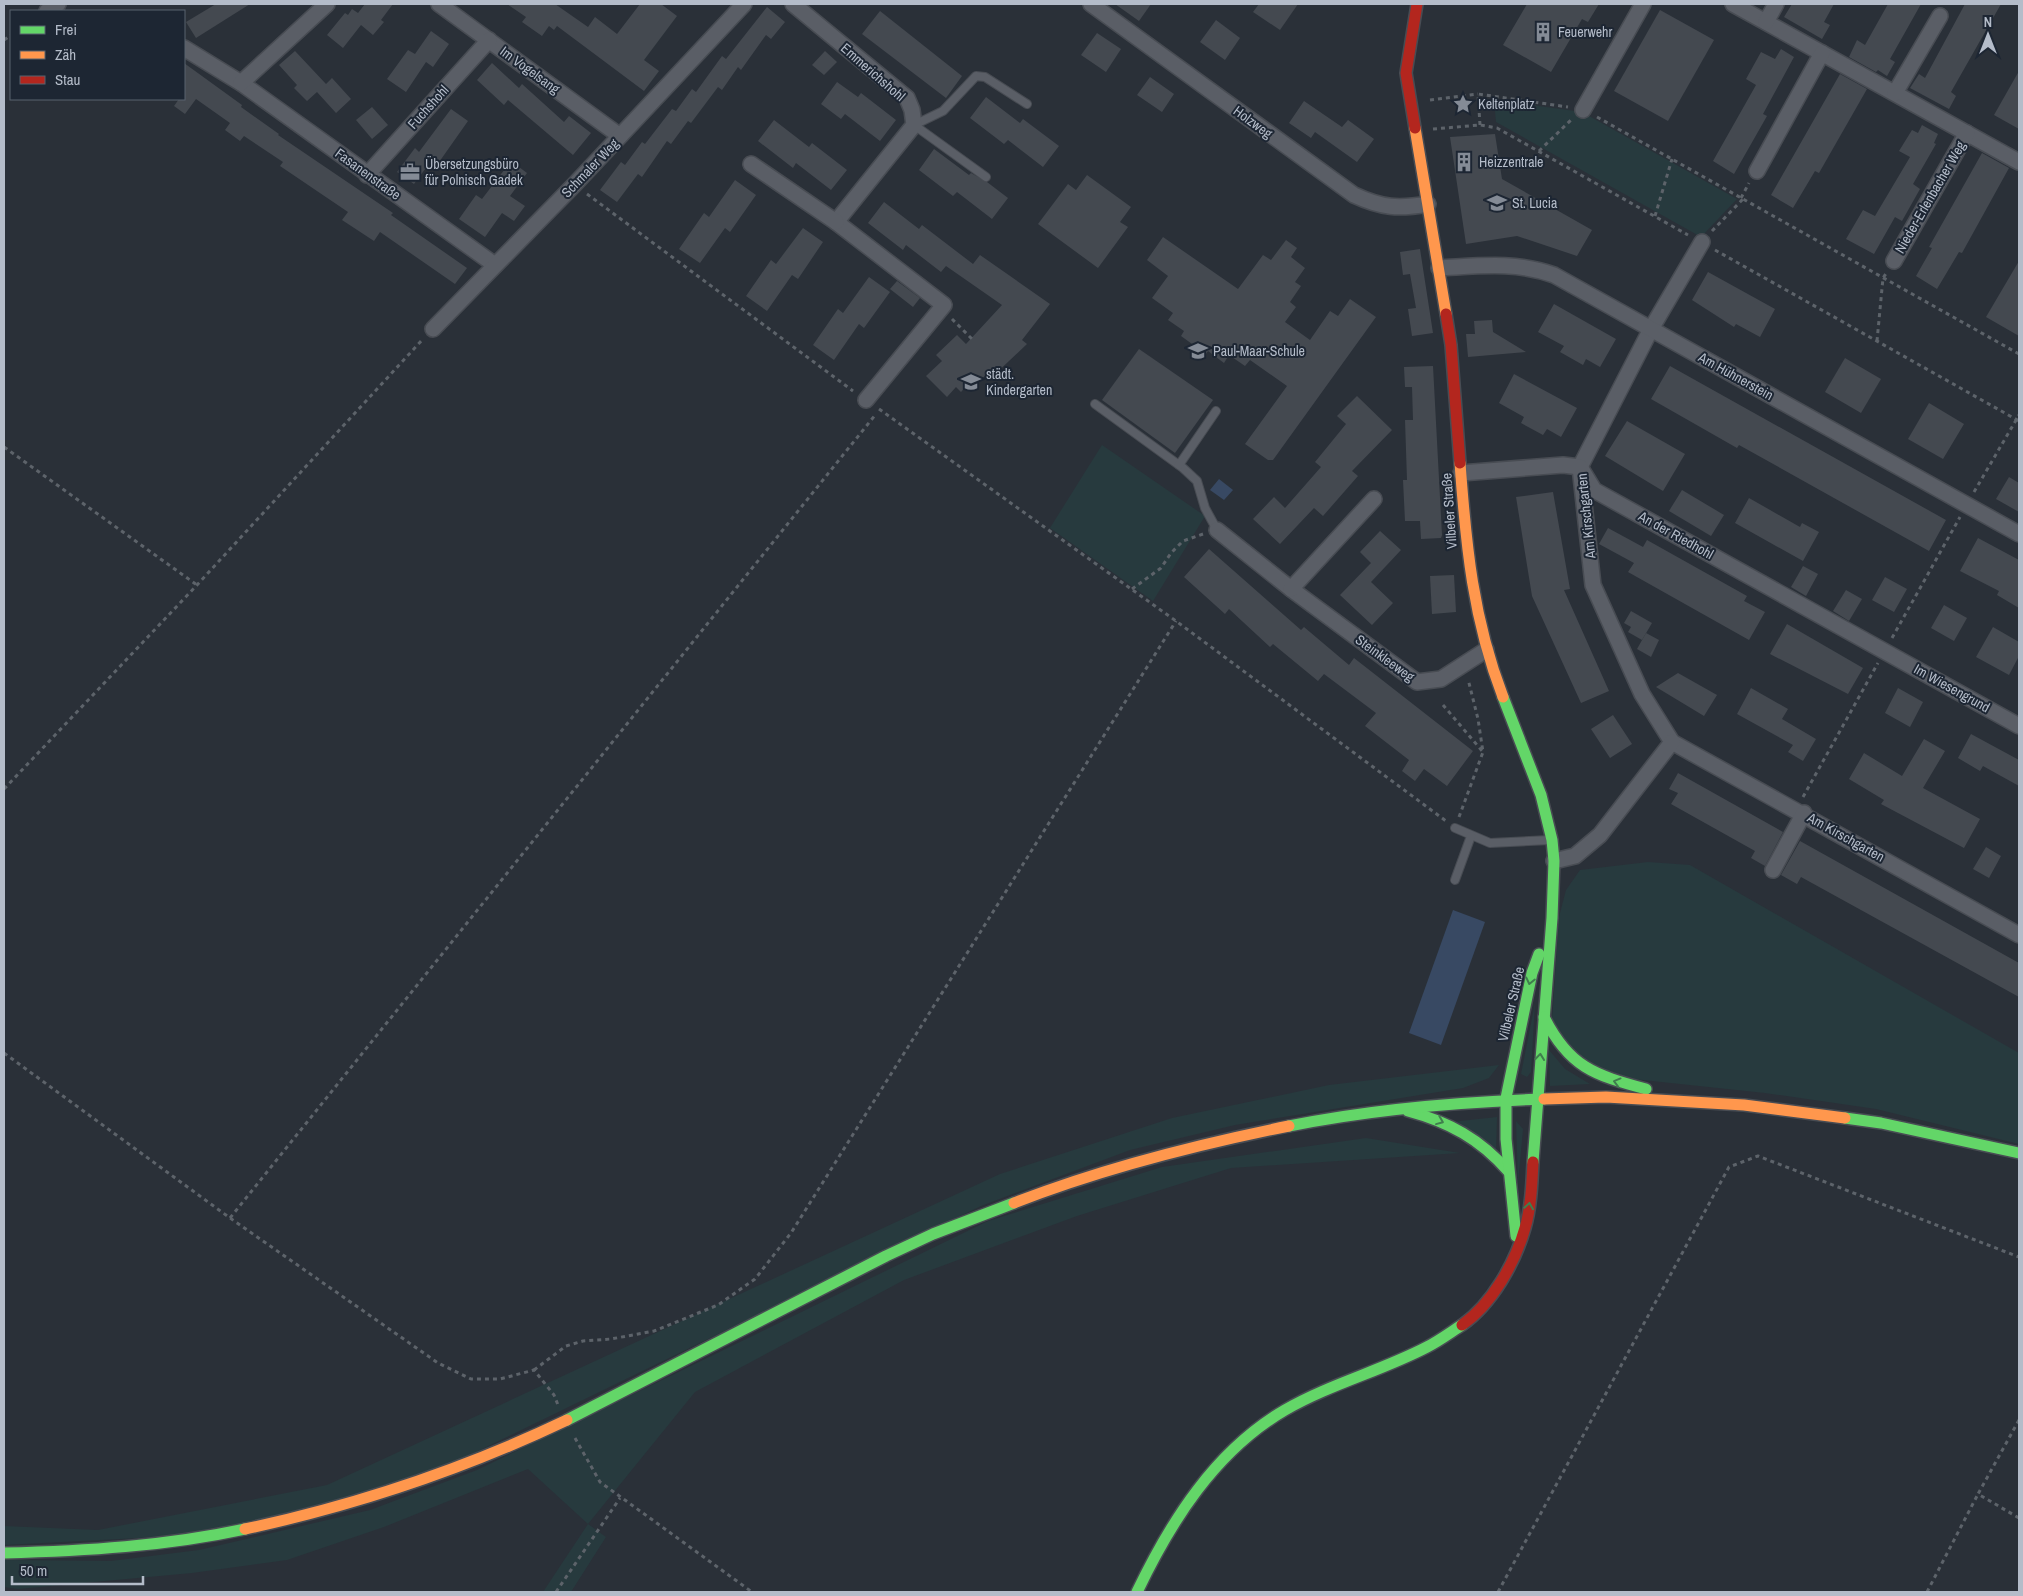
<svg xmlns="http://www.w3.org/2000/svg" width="2023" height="1596" font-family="'Archivo Narrow',sans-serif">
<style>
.green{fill:#273a3e}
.water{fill:#384963}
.building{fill:#444950}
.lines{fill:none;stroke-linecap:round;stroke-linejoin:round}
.lane-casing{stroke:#484c53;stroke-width:10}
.street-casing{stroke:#484c53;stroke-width:18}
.fast-casing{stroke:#484c53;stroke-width:14}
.slow-casing{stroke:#484c53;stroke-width:14}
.jam-casing{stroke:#484c53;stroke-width:14}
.path{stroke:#5d636a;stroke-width:3;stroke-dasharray:4 4;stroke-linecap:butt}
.lane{stroke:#5a5e66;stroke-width:8}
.street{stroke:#5a5e66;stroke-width:15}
.fast{stroke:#63d668;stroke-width:11}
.slow{stroke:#ff974d;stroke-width:11}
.jam{stroke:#b3261e;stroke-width:11}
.oneway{stroke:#407e4e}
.labels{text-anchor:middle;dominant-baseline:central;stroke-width:4;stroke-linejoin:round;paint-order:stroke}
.poi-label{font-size:14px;fill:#b4bcc9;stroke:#1d2633;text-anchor:start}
.street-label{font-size:14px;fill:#b4bcc9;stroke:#1d2633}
</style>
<rect width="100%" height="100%" fill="#2a3038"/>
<!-- green -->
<g class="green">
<path d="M1494 100 1582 112 1737 199 1701 237 1496 122Z"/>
<path d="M1102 445 1205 516 1153 601 1050 528Z"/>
<path d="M1648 862 1690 865 2019 1053V1144L1876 1109 1765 1093 1633 1079 1578 1061 1552 1021 1559 917 1566 890 1580 870Z"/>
<path d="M1535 1003 1531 1072 1527 1077 1521 1074Z"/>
<path d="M1549 1050 1565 1069 1590 1084 1550 1086Z"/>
<path d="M1499 1065 1489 1078 1463 1088 1235 1125 1130 1150 981 1206 464 1458 376 1490 197 1535 4 1545V1526L98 1530 327 1485 1000 1174 1172 1118 1329 1085Z"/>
<path d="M1497 1117 1496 1151 1451 1122Z"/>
<path d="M1516 1121 1523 1129 1518 1184Z"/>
<path d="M1366 1138 1460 1153 1231 1168 1077 1216 904 1280 695 1392 588 1524 606 1537 571 1592H543L588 1524 528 1469 384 1527 287 1560 192 1573 18 1589 4 1587V1560L111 1561 199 1550 370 1510 477 1470 988 1221 1162 1167Z"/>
</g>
<!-- water -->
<g class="water">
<path d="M1219 479 1233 490 1224 500 1210 490Z"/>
<path d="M1453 910 1485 922 1441 1045 1409 1033Z"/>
</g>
<!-- building -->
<g class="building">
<path d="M216 4H250L196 38 186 22Z"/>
<path d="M365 4H393L381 20 384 22 373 35 361 25 343 48 327 35 345 13 348 15 352 9 358 13Z"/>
<path d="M507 4H555L588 27 595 17 617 34 640 4H661L677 16 644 60 659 71 644 91 557 26 554 30 549 26 542 36 522 22 526 17Z"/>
<path d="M1115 4H1151L1139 21Z"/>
<path d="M1259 4H1298L1280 30 1253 12Z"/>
<path d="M1527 4H1599L1588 22 1582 19 1551 72 1503 45Z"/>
<path d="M1792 4H1834L1824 22 1830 25 1822 39 1784 17Z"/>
<path d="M1888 4H1921L1890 59 1895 62 1887 76 1878 70 1876 72 1849 57 1857 40 1865 45Z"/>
<path d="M1965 4H2001L1951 92 1956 96 1949 109 1910 88 1919 74 1925 78Z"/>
<path d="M767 7 785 22 771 39 766 35 741 70 738 67 722 90 718 87 691 123 688 121 671 144 667 141 642 177 638 174 617 202 600 190 621 162 625 165 642 142 645 144 672 109 676 111 692 89 696 92 722 56 726 59Z"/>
<path d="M1660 10 1714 40 1668 121 1614 91Z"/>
<path d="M880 11 962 76 946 98 862 34Z"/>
<path d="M1216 20 1240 38 1225 60 1200 42Z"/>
<path d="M431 31 449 44 433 67 426 62 406 92 387 79 408 50 415 54Z"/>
<path d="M1097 33 1121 49 1106 72 1081 55Z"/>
<path d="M1781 49 1794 57 1763 114 1767 116 1734 174 1713 161 1756 85 1746 79 1761 52 1775 59Z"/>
<path d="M295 51 326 84 332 78 351 99 336 113 317 92 307 101 294 88 297 85 279 65Z"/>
<path d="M825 51 837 62 824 75 812 65Z"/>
<path d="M184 63 242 105 241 107 279 134 278 135 393 213 391 215 467 268 455 284 380 232 374 241 342 220 348 212 280 166 283 162 244 136 240 141 225 130 230 123 196 99 185 114 174 106 179 99H184Z"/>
<path d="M492 63 519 88 522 84 564 122 569 116 591 133 573 155 508 100 504 105 477 80Z"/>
<path d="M2019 71V129L1994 115Z"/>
<path d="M1840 74 1867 89 1819 173 1815 171 1793 208 1771 195Z"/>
<path d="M1150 77 1174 94 1162 112 1137 95Z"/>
<path d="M837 82 858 97 861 93 896 120 880 141 845 114 841 119 821 104Z"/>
<path d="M986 97 1020 123 1023 119 1059 146 1043 167 1008 140 1004 144 970 118Z"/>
<path d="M1304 101 1342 127 1348 120 1374 139 1357 162 1315 132 1311 138 1289 123Z"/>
<path d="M372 107 388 125 372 139 356 120Z"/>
<path d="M451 109 468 121 437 165 431 161 414 184 397 172 415 148 419 152Z"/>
<path d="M774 120 809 147 812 143 847 170 831 190 796 163 793 168 758 141Z"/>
<path d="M1922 125 1938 134 1934 143 1936 144 1913 184 1920 189 1902 221 1895 217 1874 254 1846 239 1863 210 1875 216 1910 157 1899 151 1912 130 1918 133Z"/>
<path d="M1495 134 1502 179 1592 230 1577 256 1517 236 1466 244 1450 137Z"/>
<path d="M934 149 969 175 971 173 987 182 1008 198 992 219 957 192 953 196 919 170Z"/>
<path d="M1982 153 2009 168 1962 253 1959 252 1937 289 1916 276 1932 248 1929 247Z"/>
<path d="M511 161 527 173 510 196 525 206 514 221 502 213 485 237 459 219 476 195 482 199Z"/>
<path d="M1087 175 1131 207 1120 222 1128 227 1098 268 1038 224 1068 184 1076 190Z"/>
<path d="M735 180 756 195 730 232 725 228 700 263 679 249 704 213 709 217Z"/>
<path d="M884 202 919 229 922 225 973 264 980 255 1050 304 1022 340 1027 344 991 378 986 375 973 388 968 384 961 392 956 387 947 397 926 376 942 361 936 355 957 335 966 344 1002 305 946 266 941 272 906 245 903 250 868 223Z"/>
<path d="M803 228 823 242 798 279 792 275 767 311 746 296 771 260 776 264Z"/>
<path d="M1163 237 1238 289 1263 255 1271 260 1286 240 1297 248 1291 257 1305 268 1295 282 1301 286 1290 302 1296 307 1285 322 1310 340 1330 311 1338 316 1350 299 1376 317 1273 460H1268L1245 444 1287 386 1250 360 1245 366 1229 355 1224 363 1208 351 1206 354 1181 336 1184 331 1168 320 1173 313 1152 298 1168 276 1147 260Z"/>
<path d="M1420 249 1433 333 1412 336 1408 309 1416 308 1410 274 1403 275 1400 252Z"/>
<path d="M2019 261V336L1986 317Z"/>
<path d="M1708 272 1775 309 1760 337 1736 324 1734 327 1692 300Z"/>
<path d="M869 277 890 292 864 328 859 324 834 360 813 345 838 309 843 313Z"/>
<path d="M897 281 920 298 913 307 890 289Z"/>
<path d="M1554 304 1616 339 1600 367 1586 359 1583 365 1560 352 1564 346 1538 332Z"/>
<path d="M1492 320 1493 332 1526 352 1468 357 1466 334H1475L1474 321Z"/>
<path d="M1139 349 1213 400 1175 453 1102 400Z"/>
<path d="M1845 358 1881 379 1861 413 1825 392Z"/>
<path d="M1433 366 1442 535 1441 538 1421 539 1420 521H1405L1403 480H1407L1405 420H1413L1412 387H1405L1404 367Z"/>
<path d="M1670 366 1946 520 1929 551 1739 445 1737 448 1651 399Z"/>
<path d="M1514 374 1577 408 1561 437 1547 429 1543 435 1521 423 1524 417 1499 403Z"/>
<path d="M1357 396 1392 430 1352 471 1358 476 1323 516 1314 508 1280 544 1253 519 1274 497 1285 508 1321 467 1315 462 1346 424 1337 416Z"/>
<path d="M1929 403 1964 424 1943 459 1908 439Z"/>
<path d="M1627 421 1685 454 1663 491 1605 456Z"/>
<path d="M2009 477 2019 483V512L1996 499Z"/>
<path d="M1682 490 1724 515 1711 536 1669 511Z"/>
<path d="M1553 492 1570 589 1564 590 1609 691 1581 703 1532 596 1516 497Z"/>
<path d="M1749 498 1800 527 1802 523 1819 532 1803 561 1735 523Z"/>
<path d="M1608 528 1643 547 1647 540 1747 596 1744 601 1765 612 1749 640 1628 572 1634 563 1599 544Z"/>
<path d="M1380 531 1401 550 1371 582 1393 603 1372 625 1340 595 1371 563 1360 552Z"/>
<path d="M1978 538 2019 560V608L1997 595 1999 591 1960 571Z"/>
<path d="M1209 549 1301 630 1304 627 1349 665 1354 658 1473 751 1447 786 1424 769 1415 781 1402 771 1409 760 1365 726 1376 713 1324 674 1318 681 1273 644 1270 647 1229 609 1225 614 1184 577Z"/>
<path d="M1803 566 1818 574 1806 596 1791 587Z"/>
<path d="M1454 575 1456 612 1432 614 1430 576Z"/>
<path d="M1885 577 1907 589 1894 612 1872 600Z"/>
<path d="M1846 590 1862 599 1849 621 1833 611Z"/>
<path d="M1944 605 1967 618 1954 641 1931 628Z"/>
<path d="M1631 611 1652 623 1642 640 1628 632 1631 627 1624 623Z"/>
<path d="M1787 624 1863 668 1848 694 1770 654Z"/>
<path d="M1993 627 2019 642V656L2009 675 1976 657Z"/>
<path d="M1646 633 1659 640 1651 657 1637 649Z"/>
<path d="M1678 673 1717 695 1704 716 1656 687Z"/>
<path d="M1751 688 1788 709 1782 719 1816 739 1803 761 1788 752 1793 745 1737 714Z"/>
<path d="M1898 688 1923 702 1910 727 1885 713Z"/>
<path d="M1613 715 1632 744 1610 758 1591 729Z"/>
<path d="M1971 734 2019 760V786L1983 766 1980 771 1958 758Z"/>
<path d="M1924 739 1945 751 1923 788 1980 819 1964 848 1881 804 1884 800 1849 779 1864 753 1902 776Z"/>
<path d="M1678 773 1783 832 1765 866 1751 858 1755 851 1671 804 1678 793 1669 789Z"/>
<path d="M1800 841 2019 963V997L1801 877 1797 884 1781 875Z"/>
<path d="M1986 847 2001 856 1989 878 1973 869Z"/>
</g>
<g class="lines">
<defs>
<g id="lane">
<path d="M914 125 943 111 976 76 985 77 1027 104"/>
<path d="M914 125 986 177"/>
<path d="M1095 404 1183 468 1197 481 1205 508 1217 530"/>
<path d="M1179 465 1216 411"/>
<path d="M1455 828 1490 843 1550 840"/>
<path d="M1455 880 1471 836"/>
</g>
<g id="street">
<path d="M439 4 620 136"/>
<path d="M793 4 907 98 912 110 914 125 836 222 944 305 866 400"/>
<path d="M1091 4 1354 195C1382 208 1398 209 1428 204"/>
<path d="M1733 4 2019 162"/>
<path d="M47 11 58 4"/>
<path d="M1766 22 1776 4"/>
<path d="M184 48 241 83 495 265"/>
<path d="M241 83 327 4"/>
<path d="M1895 93 1940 16"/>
<path d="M1583 110 1643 4"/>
<path d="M751 164 836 222"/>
<path d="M1757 171 1822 53"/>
<path d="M367 175 489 40"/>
<path d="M1702 242 1651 329 1580 467 1593 585 1642 694 1672 742 2019 935"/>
<path d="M1894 261 1967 133"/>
<path d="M1439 268C1479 266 1515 261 1554 275L2019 534"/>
<path d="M433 329 575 184 744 4"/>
<path d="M1461 473 1563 465 1580 467 1594 490 2019 726"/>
<path d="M1217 530 1291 589 1417 682 1441 679 1486 650"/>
<path d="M1291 589 1374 499"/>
<path d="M1554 861 1575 856 1600 835 1672 742"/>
<path d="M1773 870 1804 813"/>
</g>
<g id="fast">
<path d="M1503 697 1541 795 1552 840 1554 861 1552 918 1533 1162"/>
<path d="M1544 1017C1569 1067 1594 1075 1646 1089"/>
<path d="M1408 1111C1449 1122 1480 1139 1508 1171"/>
<path d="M1845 1118 1881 1123 2019 1153"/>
<path d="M1289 1126C1373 1109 1458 1102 1544 1099"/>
<path d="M1516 1236 1506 1139V1098L1532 973 1539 954"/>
<path d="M567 1420 886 1256 933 1234 1014 1203"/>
<path d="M4 1553C85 1551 166 1546 245 1529"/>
<path d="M1137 1592C1171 1521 1215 1451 1285 1410 1330 1384 1381 1371 1427 1347 1439 1341 1451 1332 1462 1325"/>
</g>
<g id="slow">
<path d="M1415 128 1446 314"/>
<path d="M1460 463C1466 546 1473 619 1503 697"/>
<path d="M1544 1099 1606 1097 1744 1105 1845 1118"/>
<path d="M1014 1203C1103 1168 1195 1145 1289 1126"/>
<path d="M245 1529C357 1505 464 1469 567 1420"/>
</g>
<g id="jam">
<path d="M1415 128 1406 73 1417 4"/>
<path d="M1446 314 1451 345 1460 463"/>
<path d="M1462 1325C1492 1304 1515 1263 1525 1228 1531 1208 1532 1183 1533 1162"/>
</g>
</defs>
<!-- lane casing -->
<use href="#lane" class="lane-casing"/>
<!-- street casing -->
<use href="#street" class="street-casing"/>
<!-- fast casing -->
<use href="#fast" class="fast-casing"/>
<!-- slow casing -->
<use href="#slow" class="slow-casing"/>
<!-- jam casing -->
<use href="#jam" class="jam-casing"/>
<!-- path -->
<g class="path">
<path d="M4 40 11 35"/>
<path d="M1430 100 1478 94"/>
<path d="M1597 117 2019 354"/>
<path d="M1480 125 1478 94 1568 107"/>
<path d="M1433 129 1480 125 1497 128 1688 235"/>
<path d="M1539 151 1571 120"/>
<path d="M587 194 853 391"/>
<path d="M1741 198 1749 183"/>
<path d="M1655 216 1672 159"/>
<path d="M1712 231 1743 199"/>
<path d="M1715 250 2019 421"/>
<path d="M952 319 972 339"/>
<path d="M1877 341 1883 278 1887 272"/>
<path d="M879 409 1176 621 1446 821"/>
<path d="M4 447 197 585"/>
<path d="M1974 492 2019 415"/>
<path d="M1132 589 1161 568 1171 553 1183 541 1203 534"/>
<path d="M1892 638 1960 517"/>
<path d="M1443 705 1483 752"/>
<path d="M4 789 197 585 423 339"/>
<path d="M1803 797 1878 663"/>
<path d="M1459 817 1483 752 1478 719 1468 679"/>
<path d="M4 1053 230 1218 438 1363 471 1379H500L534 1370 554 1395 558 1405"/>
<path d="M230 1218 876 414"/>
<path d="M534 1370 566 1346 583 1341 611 1339 654 1331 718 1305 755 1279 791 1233 1176 621"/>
<path d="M2019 1420 1978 1494 2019 1518"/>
<path d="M575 1438 600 1482 752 1592"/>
<path d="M556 1592 620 1498"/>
<path d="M1498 1592 1729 1167 1758 1156 2019 1257"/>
<path d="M1927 1592 1978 1494"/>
</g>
<!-- lane -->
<use href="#lane" class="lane"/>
<!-- street -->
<use href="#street" class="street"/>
<!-- fast -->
<use href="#fast" class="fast"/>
<!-- slow -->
<use href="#slow" class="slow"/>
<!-- jam -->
<use href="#jam" class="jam"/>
</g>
<!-- one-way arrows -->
<defs><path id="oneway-chevron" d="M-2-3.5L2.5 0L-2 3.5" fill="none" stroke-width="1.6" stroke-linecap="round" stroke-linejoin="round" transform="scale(1.25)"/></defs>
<g class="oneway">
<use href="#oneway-chevron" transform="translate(1530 981) rotate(103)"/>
<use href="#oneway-chevron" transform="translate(1540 1057) rotate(-84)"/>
<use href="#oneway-chevron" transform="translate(1617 1082) rotate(-165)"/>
<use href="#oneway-chevron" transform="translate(1440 1121) rotate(22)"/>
<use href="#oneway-chevron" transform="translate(1529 1206) rotate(-81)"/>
</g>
<!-- icons -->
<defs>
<symbol id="building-bare" viewBox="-9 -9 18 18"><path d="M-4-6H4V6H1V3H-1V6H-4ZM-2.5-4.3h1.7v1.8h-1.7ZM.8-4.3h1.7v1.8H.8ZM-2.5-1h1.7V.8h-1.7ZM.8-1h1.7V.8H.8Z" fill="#848b96" stroke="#1d2633" stroke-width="2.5" paint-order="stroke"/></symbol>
<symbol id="sight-bare" viewBox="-9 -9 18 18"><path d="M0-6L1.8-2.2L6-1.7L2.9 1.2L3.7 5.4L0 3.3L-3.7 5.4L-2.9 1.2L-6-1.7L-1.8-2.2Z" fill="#848b96" stroke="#1d2633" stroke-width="2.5" paint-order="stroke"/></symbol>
<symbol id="office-bare" viewBox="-9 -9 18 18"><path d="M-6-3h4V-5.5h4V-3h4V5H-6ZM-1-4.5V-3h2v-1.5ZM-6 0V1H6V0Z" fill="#848b96" stroke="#1d2633" stroke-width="2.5" paint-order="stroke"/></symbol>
<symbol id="school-bare" viewBox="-9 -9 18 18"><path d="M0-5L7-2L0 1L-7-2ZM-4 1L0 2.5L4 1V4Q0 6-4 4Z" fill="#848b96" stroke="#1d2633" stroke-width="2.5" paint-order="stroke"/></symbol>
</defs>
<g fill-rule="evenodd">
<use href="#building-bare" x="1529" y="18" width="28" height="28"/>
<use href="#sight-bare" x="1449" y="90" width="28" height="28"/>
<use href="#building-bare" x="1450" y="148" width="28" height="28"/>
<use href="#office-bare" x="396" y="158" width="28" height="28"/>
<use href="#school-bare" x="1483" y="189" width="28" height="28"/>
<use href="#school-bare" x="1184" y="337" width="28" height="28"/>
<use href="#school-bare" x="957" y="368" width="28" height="28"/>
</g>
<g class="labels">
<!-- poi labels -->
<g class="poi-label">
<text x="1558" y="32">Feuerwehr</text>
<text x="1478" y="104">Keltenplatz</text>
<text x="1479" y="162">Heizzentrale</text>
<text x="425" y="164">Übersetzungsbüro<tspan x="425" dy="16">für Polnisch Gadek</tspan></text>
<text x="1512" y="203">St. Lucia</text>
<text x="1213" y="351">Paul-Maar-Schule</text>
<text x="986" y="374">städt.<tspan x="986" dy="16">Kindergarten</tspan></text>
</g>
<!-- street labels -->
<g class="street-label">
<text transform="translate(530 70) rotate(36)">Im Vogelsang</text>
<text transform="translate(873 72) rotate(41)">Emmerichshohl</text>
<text transform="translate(428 107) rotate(-48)">Fuchshohl</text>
<text transform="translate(1253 122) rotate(36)">Holzweg</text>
<text transform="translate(590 168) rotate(-46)">Schmaler Weg</text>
<text transform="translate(368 174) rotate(36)">Fasanenstraße</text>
<text transform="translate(1930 197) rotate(-60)">Nieder-Erlenbacher Weg</text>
<text transform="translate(1736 376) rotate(29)">Am Hühnerstein</text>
<text transform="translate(1449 511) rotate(-94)">Vilbeler Straße</text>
<text transform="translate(1586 516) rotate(-96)">Am Kirschgarten</text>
<text transform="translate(1676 535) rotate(29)">An der Riedhohl</text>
<text transform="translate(1385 658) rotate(36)">Steinkleeweg</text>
<text transform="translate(1952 688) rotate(29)">Im Wiesengrund</text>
<text transform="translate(1846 837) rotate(29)">Am Kirschgarten</text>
<text transform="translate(1511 1004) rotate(-77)">Vilbeler Straße</text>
</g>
</g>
<!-- border -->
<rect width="2023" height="1596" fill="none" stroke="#b4bcc9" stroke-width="10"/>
<!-- legend -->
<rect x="10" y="10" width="175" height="90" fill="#1d2633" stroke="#59626f"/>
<rect x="20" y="26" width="25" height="8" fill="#63d668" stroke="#59626f"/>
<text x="55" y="35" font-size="15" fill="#b4bcc9">Frei</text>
<rect x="20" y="51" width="25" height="8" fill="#ff974d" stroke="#59626f"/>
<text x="55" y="60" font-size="15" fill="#b4bcc9">Zäh</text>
<rect x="20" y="76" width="25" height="8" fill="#b3261e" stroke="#59626f"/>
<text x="55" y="85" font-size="15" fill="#b4bcc9">Stau</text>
<!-- north arrow -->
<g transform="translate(1988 35)" stroke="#1d2633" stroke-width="4" paint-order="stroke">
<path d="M0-4L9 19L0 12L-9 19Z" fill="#b4bcc9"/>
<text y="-8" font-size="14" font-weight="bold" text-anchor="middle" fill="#b4bcc9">N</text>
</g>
<!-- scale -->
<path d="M12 1576v8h131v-8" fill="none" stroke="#b4bcc9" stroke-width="2.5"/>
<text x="20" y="1576" font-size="15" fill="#b4bcc9" stroke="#1d2633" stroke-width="4" paint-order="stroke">50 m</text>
</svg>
